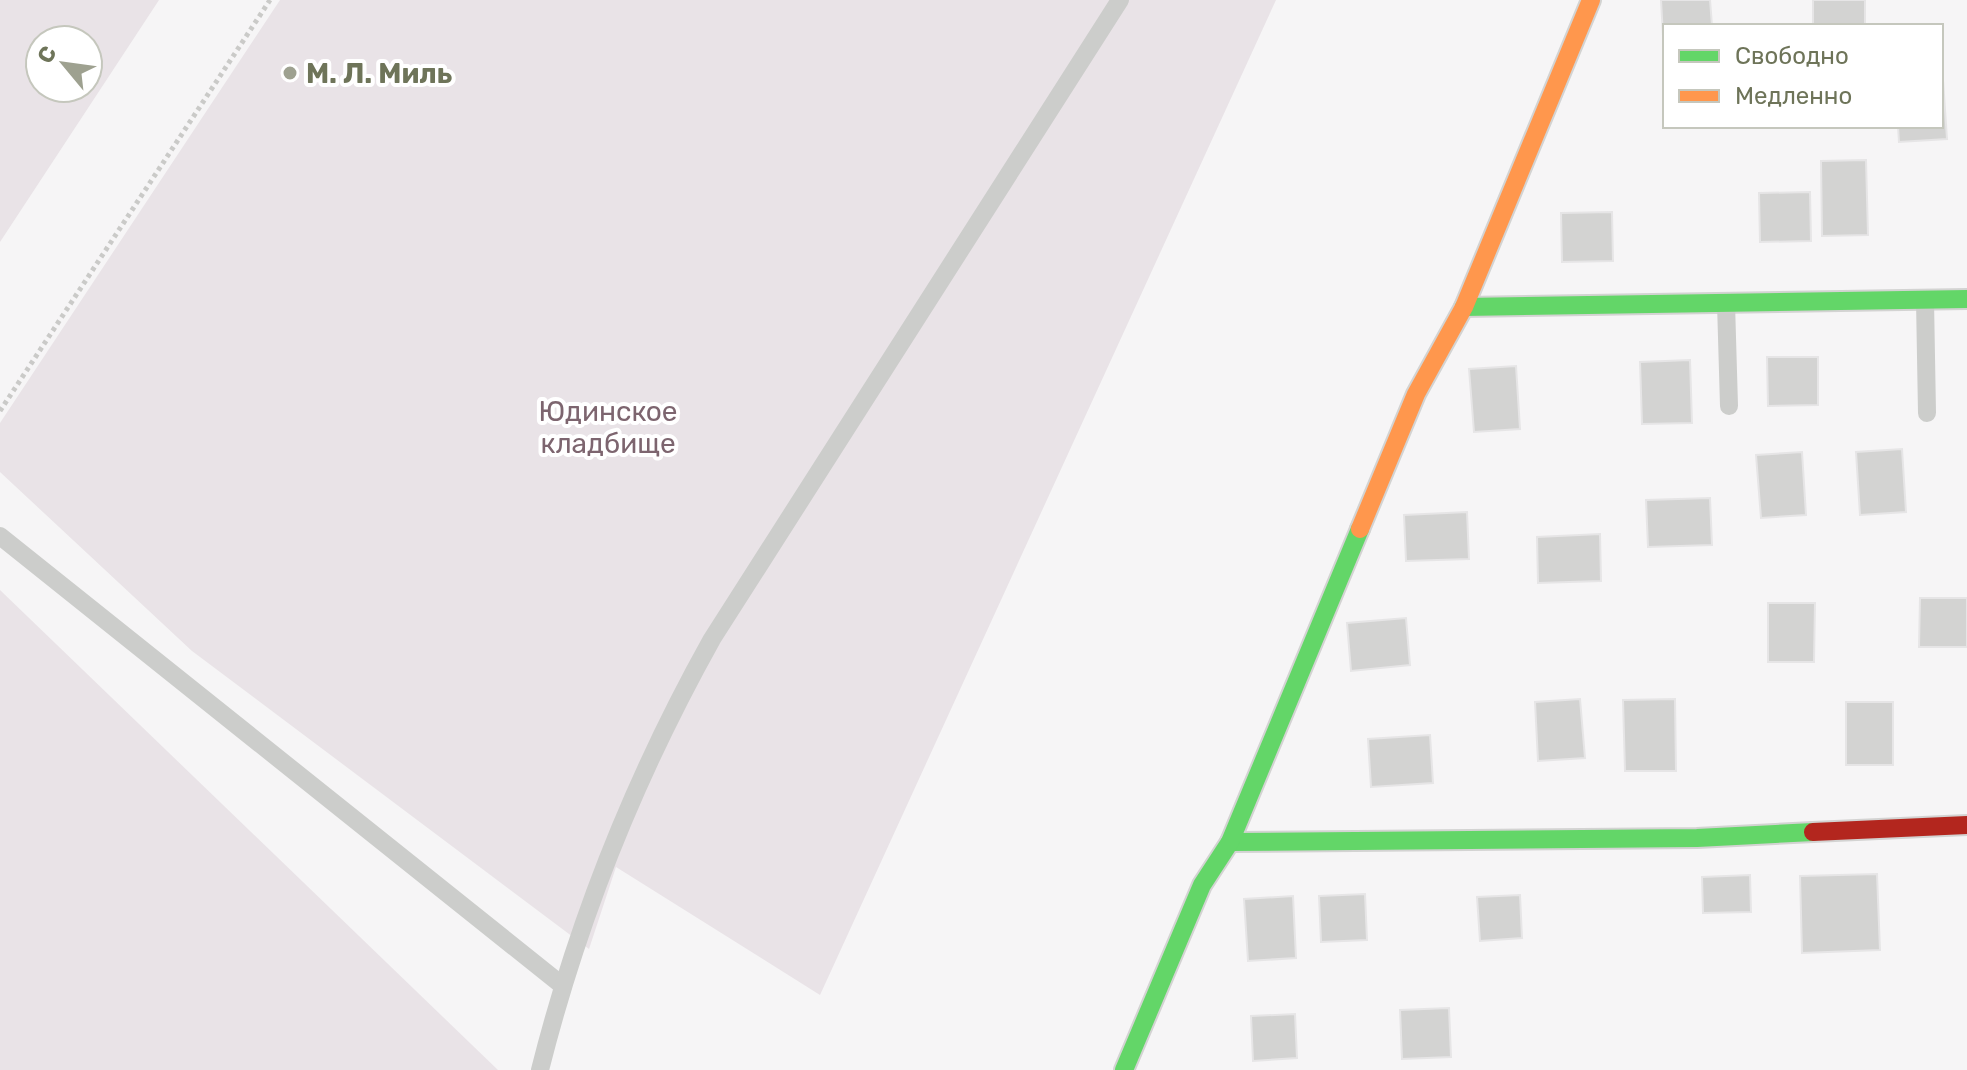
<svg xmlns="http://www.w3.org/2000/svg" width="1967" height="1070" font-family="Rubik,sans-serif">
	<style>
		.green { fill: #e9e3e7; fill-rule: evenodd }
		.building { fill: #d3d3d2; stroke: #e6e5e6; stroke-width: 2 }
		.lines { fill: none; stroke-linecap: round; stroke-linejoin: round }
		.fast-casing { stroke: #d3d3d2; stroke-width: 22 }
		.slow-casing { stroke: #d3d3d2; stroke-width: 22 }
		.jam-casing { stroke: #d3d3d2; stroke-width: 22 }
		.path { stroke: #cacac8; stroke-width: 5; stroke-dasharray: 4 4; stroke-linecap: butt }
		.lane { stroke: #cccdcb; stroke-width: 18 }
		.fast { stroke: #63d668; stroke-width: 18 }
		.slow { stroke: #ff974d; stroke-width: 18 }
		.jam { stroke: #b3261e; stroke-width: 18 }
		.poi-dot { fill: #9ea190; stroke: #fff; stroke-width: 3 }
		.labels { text-anchor: middle; dominant-baseline: central; stroke-width: 8; stroke-linejoin: round; paint-order: stroke }
		.poi-label { font-size: 28px; font-weight: bold; fill: #6e7459; stroke: #fff; text-anchor: start }
		.park-label { font-size: 28px; fill: #7d656f; stroke: #fff }
	</style>
	<rect width="100%" height="100%" fill="#f6f5f6"/>
	<g class="green">
		<path d="M0,0H159L0,242ZM40,40H88V88H40Z"/>
		<polygon points="280,0 1276,0 820,995 616,867 589,949 192,651 0,472 0,423"/>
		<polygon points="0,590 498,1070 0,1070"/>
	</g>
	<g class="building">
		<polygon points="1661,0 1710,0 1712,26 1665,26 1663,36"/>
		<rect x="1813" y="0" width="52" height="26"/>
		<polygon points="1941,80 1943,80 1947,139 1899,142 1898,126 1941,126"/>
		<polygon points="1866,160 1868,235 1822,236 1821,161"/>
		<polygon points="1810,192 1811,241 1760,242 1759,193"/>
		<polygon points="1612,212 1613,261 1562,262 1561,213"/>
		<polygon points="1767,357 1818,357 1818,405 1768,406"/>
		<polygon points="1690,360 1692,423 1642,424 1640,362"/>
		<polygon points="1516,366 1520,429 1474,432 1469,369"/>
		<polygon points="1902,449 1906,512 1860,515 1856,452"/>
		<polygon points="1802,452 1806,515 1761,518 1756,455"/>
		<polygon points="1710,498 1712,545 1648,547 1646,500"/>
		<polygon points="1467,512 1469,559 1406,561 1404,515"/>
		<polygon points="1600,534 1601,581 1538,583 1537,537"/>
		<polygon points="1920,598 1967,598 1967,647 1919,647"/>
		<polygon points="1768,603 1815,603 1814,662 1768,662"/>
		<polygon points="1406,618 1410,665 1351,671 1347,623"/>
		<polygon points="1580,699 1585,758 1538,761 1535,702"/>
		<polygon points="1675,699 1676,771 1625,771 1623,700"/>
		<rect x="1846" y="702" width="47" height="63"/>
		<polygon points="1430,735 1433,783 1371,787 1368,739"/>
		<polygon points="1877,874 1880,950 1802,953 1800,876"/>
		<polygon points="1750,875 1751,912 1703,913 1702,877"/>
		<polygon points="1365,894 1367,940 1321,942 1319,896"/>
		<polygon points="1520,895 1522,938 1480,941 1477,897"/>
		<polygon points="1293,896 1296,958 1248,961 1244,899"/>
		<polygon points="1449,1008 1451,1057 1402,1059 1400,1010"/>
		<polygon points="1295,1014 1297,1058 1253,1061 1251,1016"/>
	</g>
	<g class="lines">
		<defs>
			<g id="fast">
				<polyline points="1464,307 1967,299"/>
				<polyline points="1230,842 1697,838 1813,832"/>
				<polyline points="1124,1070 1202,885 1230,842 1360,529"/>
			</g>
			<polyline id="slow" points="1360,529 1416,394 1464,307 1591,0"/>
			<polyline id="jam" points="1813,832 1967,825"/>
		</defs>
		<use href="#fast" class="fast-casing"/>
		<use href="#slow" class="slow-casing"/>
		<use href="#jam" class="jam-casing"/>
		<polyline class="path" points="0,411 270,0"/>
		<g class="lane">
			<polyline points="1925,300 1927,413"/>
			<polyline points="1726,303 1729,406"/>
			<polyline points="0,536 563,986"/>
			<path d="M540,1070C578,919 636,775 712,639L1120,0"/>
		</g>
		<use href="#fast" class="fast"/>
		<use href="#slow" class="slow"/>
		<use href="#jam" class="jam"/>
	</g>
	<circle class="poi-dot" cx="290" cy="73" r="8"/>
	<g class="labels">
		<g class="poi-label">
			<text x="306" y="73">М. Л. Миль</text>
		</g>
		<g class="park-label">
			<text x="608" y="411">Юдинское<tspan x="608" dy="32">кладбище</tspan></text>
		</g>
	</g>
	<rect x="1663" y="24" width="280" height="104" fill="#ffffff" stroke="#c5c7bd" stroke-width="2"/>
	<rect x="1679" y="50" width="40" height="12" fill="#63d668" stroke="#c5c7bd" stroke-width="2"/>
	<text x="1735" y="64" font-size="24" fill="#6e7459">Свободно</text>
	<rect x="1679" y="90" width="40" height="12" fill="#ff974d" stroke="#c5c7bd" stroke-width="2"/>
	<text x="1735" y="104" font-size="24" fill="#6e7459">Медленно</text>
	<g transform="translate(64 64) rotate(299)"><circle r="38" fill="#ffffff" stroke="#c5c7bd" stroke-width="2"/>
	<path d="M0-6L14 30L0 20L-14 30Z" fill="#9ea190"/>
	<text y="-12" font-size="22" font-weight="bold" text-anchor="middle" fill="#6e7459">С</text>
	</g>
</svg>
